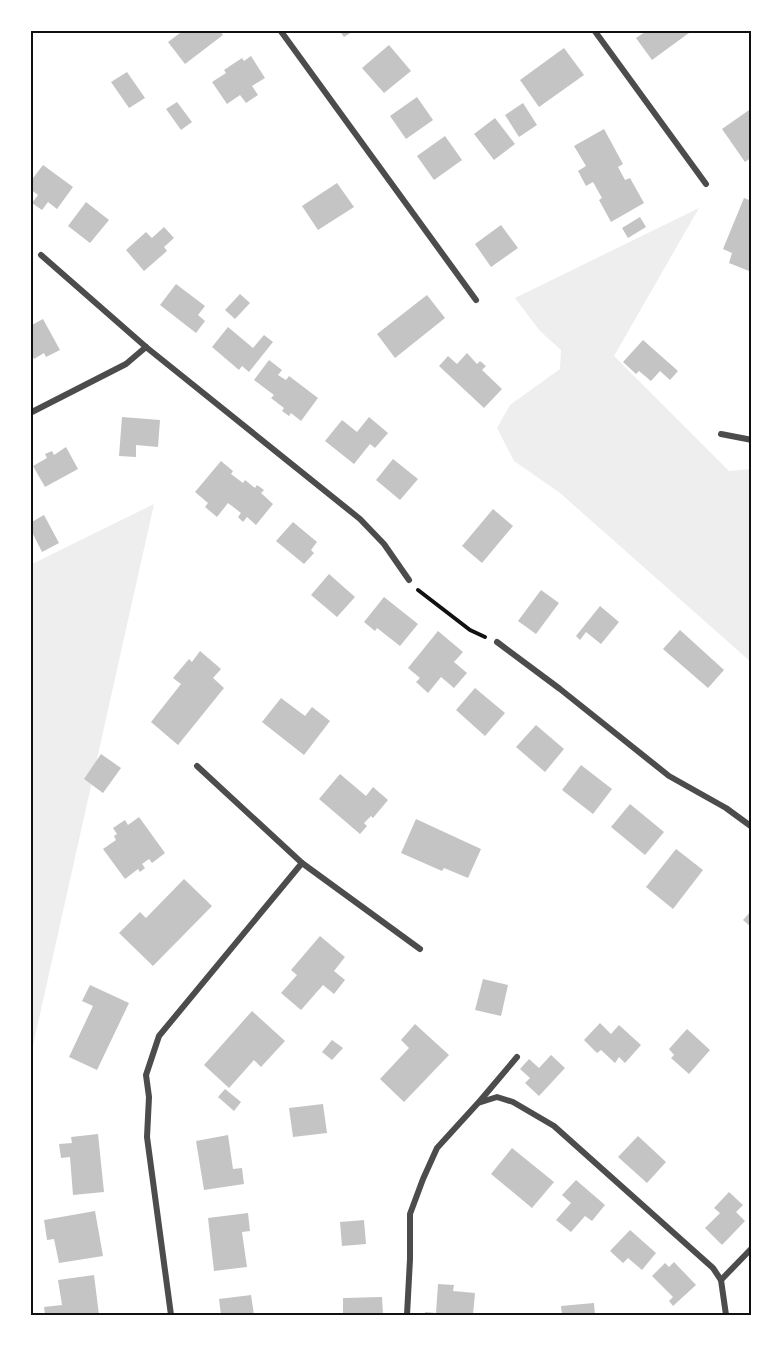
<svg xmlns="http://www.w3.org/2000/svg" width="782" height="1345" font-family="Signika,sans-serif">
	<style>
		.green { fill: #eee }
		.building { fill: #c4c4c4 }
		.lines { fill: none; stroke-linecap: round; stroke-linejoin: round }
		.path { stroke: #111; stroke-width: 4 }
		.minor { stroke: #4c4c4c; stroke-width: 6 }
		.neatline { fill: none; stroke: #111; stroke-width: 2 }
	</style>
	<rect width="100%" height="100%" fill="#fff"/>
	<g class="green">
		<polygon points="699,208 614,356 729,471 752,469 752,663 560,493 514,461 497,428 510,405 560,369 561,350 540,331 515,298"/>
		<polygon points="154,504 30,1059 30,565"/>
	</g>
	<g class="building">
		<polygon points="184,30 219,30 223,35 185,64 168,42"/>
		<polygon points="339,30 355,30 344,37"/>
		<polygon points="648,30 693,30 652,60 636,38"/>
		<polygon points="389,45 411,71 384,93 362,68"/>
		<polygon points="564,48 584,75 539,107 520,80"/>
		<polygon points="251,56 265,78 252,86 258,95 246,103 240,95 227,104 212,82 226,73 224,70 242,58 244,61"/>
		<polygon points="127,72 145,98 129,108 111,82"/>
		<polygon points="417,97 433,120 406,139 390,116"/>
		<polygon points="177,102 192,122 181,130 166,109"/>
		<polygon points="523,103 537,125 519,137 505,115"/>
		<polygon points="752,108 752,157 745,162 722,129"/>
		<polygon points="495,118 515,144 494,160 474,134"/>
		<polygon points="604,129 623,164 618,167 625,180 630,178 644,203 611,222 599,200 602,198 593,182 586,186 578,171 586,166 574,146"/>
		<polygon points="445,136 462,160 434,180 417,156"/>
		<polygon points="43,165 73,187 57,209 48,202 42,210 32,203 38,195 30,189 30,182"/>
		<polygon points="337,183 354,207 318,230 302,206"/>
		<polygon points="744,198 752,201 752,264 749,271 729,263 732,253 723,249"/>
		<polygon points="86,202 109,220 90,243 68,226"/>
		<polygon points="640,217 646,227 628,238 622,228"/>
		<polygon points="501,225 518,248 491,267 475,244"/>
		<polygon points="164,227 174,238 164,247 167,251 144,271 126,250 146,232 152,238"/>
		<polygon points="176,284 205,306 198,315 205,321 196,333 160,305"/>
		<polygon points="240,294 250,303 235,319 225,310"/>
		<polygon points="427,295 445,318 395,358 377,334"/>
		<polygon points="43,319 60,350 46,357 44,353 34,359 30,352 30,326"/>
		<polygon points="228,327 253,348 264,335 273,342 249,372 242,366 239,370 212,347"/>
		<polygon points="643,340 678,371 670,380 660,371 651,381 639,371 636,374 623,362"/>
		<polygon points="467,353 477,364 480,361 486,366 482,370 502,389 484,408 439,366 448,356 457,364"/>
		<polygon points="269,360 282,370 278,375 286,380 289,376 318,398 301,421 291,413 289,416 282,411 284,408 271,398 274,395 254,380"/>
		<polygon points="122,417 160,420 158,447 136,445 136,457 119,456"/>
		<polygon points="369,417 388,433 375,448 370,444 354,464 325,441 342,420 357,432"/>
		<polygon points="66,447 78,469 45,487 33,466 47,458 45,454 52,451 54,455"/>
		<polygon points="393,459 418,479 400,500 376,480"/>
		<polygon points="221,461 233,471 231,474 243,483 245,480 255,488 257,485 264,490 261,493 273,504 256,525 247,517 243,522 238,517 241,513 228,503 217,517 205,507 208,503 195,492"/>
		<polygon points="493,509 513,526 482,563 462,546"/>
		<polygon points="44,515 59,543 42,552 30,528 30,523"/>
		<polygon points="293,522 317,542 311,550 314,553 304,564 276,541"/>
		<polygon points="329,574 355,597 337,617 311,595"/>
		<polygon points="541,590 559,603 536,634 518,621"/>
		<polygon points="384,597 418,624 400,646 377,628 375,631 364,622"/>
		<polygon points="600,606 619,622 601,644 586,632 580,640 576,636"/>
		<polygon points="680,630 724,670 708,688 663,649"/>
		<polygon points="438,631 463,652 454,662 467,673 454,688 441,677 428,693 416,682 420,678 408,668"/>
		<polygon points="200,651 221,669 213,678 224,688 178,745 151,722 181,684 173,678 189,659 192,662"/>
		<polygon points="475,688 505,713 485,736 456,710"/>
		<polygon points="281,698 305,716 312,707 330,721 304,755 262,722"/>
		<polygon points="536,725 564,749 545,772 516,747"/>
		<polygon points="101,754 121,768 103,793 84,779"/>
		<polygon points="581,765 612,789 593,814 562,790"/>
		<polygon points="340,774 366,796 373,787 388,800 373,818 371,816 364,823 367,826 360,834 319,799"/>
		<polygon points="630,804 664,832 645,855 611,827"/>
		<polygon points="139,817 165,853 152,863 149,859 142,864 145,868 140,872 138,869 125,879 103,849 116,840 114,836 117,834 113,828 125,820 128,825"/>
		<polygon points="416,819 481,849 468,878 444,868 442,871 401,853"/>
		<polygon points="676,849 703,870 673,909 646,887"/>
		<polygon points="184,879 212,906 153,966 119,933 140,912 146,918"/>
		<polygon points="752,910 752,928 743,920"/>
		<polygon points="320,936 345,957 334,971 345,980 334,994 323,985 301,1010 281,993 297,975 291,970"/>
		<polygon points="483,979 508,985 501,1016 475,1010"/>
		<polygon points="90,985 129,1003 97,1070 69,1057 93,1006 82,1001"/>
		<polygon points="252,1011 285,1041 261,1067 254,1060 229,1088 204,1065"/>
		<polygon points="600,1023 611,1034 619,1025 641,1045 625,1063 619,1057 615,1063 601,1050 597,1053 584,1040"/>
		<polygon points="415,1024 449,1055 404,1102 380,1079 409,1048 401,1040"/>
		<polygon points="687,1029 710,1050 689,1074 671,1058 674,1055 669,1049"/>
		<polygon points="332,1040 343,1048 332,1060 322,1052"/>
		<polygon points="551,1055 565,1068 539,1096 525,1083 530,1078 520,1069 529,1059 539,1068"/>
		<polygon points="225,1089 241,1102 234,1111 218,1097"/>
		<polygon points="323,1104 327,1133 293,1137 289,1108"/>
		<polygon points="98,1134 104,1192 73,1195 70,1157 61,1158 59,1144 72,1143 71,1137"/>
		<polygon points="228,1135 233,1169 242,1168 244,1184 204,1190 196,1141"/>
		<polygon points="638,1136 666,1162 647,1183 618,1157"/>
		<polygon points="512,1148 554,1182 532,1208 491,1174"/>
		<polygon points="576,1180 605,1205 592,1221 585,1216 571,1232 556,1220 571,1203 562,1195"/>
		<polygon points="729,1192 743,1205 736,1212 745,1221 722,1245 705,1228 720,1213 714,1208"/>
		<polygon points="95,1211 103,1256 59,1263 54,1239 47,1240 44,1220"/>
		<polygon points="248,1213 250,1231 242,1232 247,1267 214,1271 208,1218"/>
		<polygon points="364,1220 366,1244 342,1246 340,1222"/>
		<polygon points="630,1230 656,1253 642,1270 628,1258 623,1263 610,1251"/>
		<polygon points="674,1262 696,1285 673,1306 669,1301 673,1297 652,1276 665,1263 669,1267"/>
		<polygon points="94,1275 99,1315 45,1315 44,1307 62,1305 58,1280"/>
		<polygon points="438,1284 454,1285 453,1291 475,1293 473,1315 449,1313 449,1315 425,1315 425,1312 436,1313"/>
		<polygon points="251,1295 254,1315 221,1315 219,1299"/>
		<polygon points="382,1297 383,1315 343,1313 343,1298"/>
		<polygon points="594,1303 595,1315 562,1315 561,1306"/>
	</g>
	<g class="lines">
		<polyline class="path" points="418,590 470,630 485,637"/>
		<g class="minor">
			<polyline points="280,30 476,300"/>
			<polyline points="594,30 706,184"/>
			<polyline points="41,255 146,347 360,519 384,544 409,580"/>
			<polyline points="30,413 126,364 146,347"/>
			<polyline points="721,434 752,440"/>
			<polyline points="497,642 560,689 669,776 726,808 752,827"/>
			<polyline points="197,766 302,863 420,949"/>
			<polyline points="479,1102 517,1057"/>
			<polyline points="721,1280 752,1248"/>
			<polyline points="171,1315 147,1137 149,1097 146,1075 159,1036 302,863"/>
			<polyline points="407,1315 410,1259 410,1214 423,1179 437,1148 478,1103 497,1097 513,1102 554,1126 713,1268 721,1280 726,1315"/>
		</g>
	</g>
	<rect width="782" height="1345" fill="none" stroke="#ffffff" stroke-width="63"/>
	<rect x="32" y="32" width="718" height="1282" class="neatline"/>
</svg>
